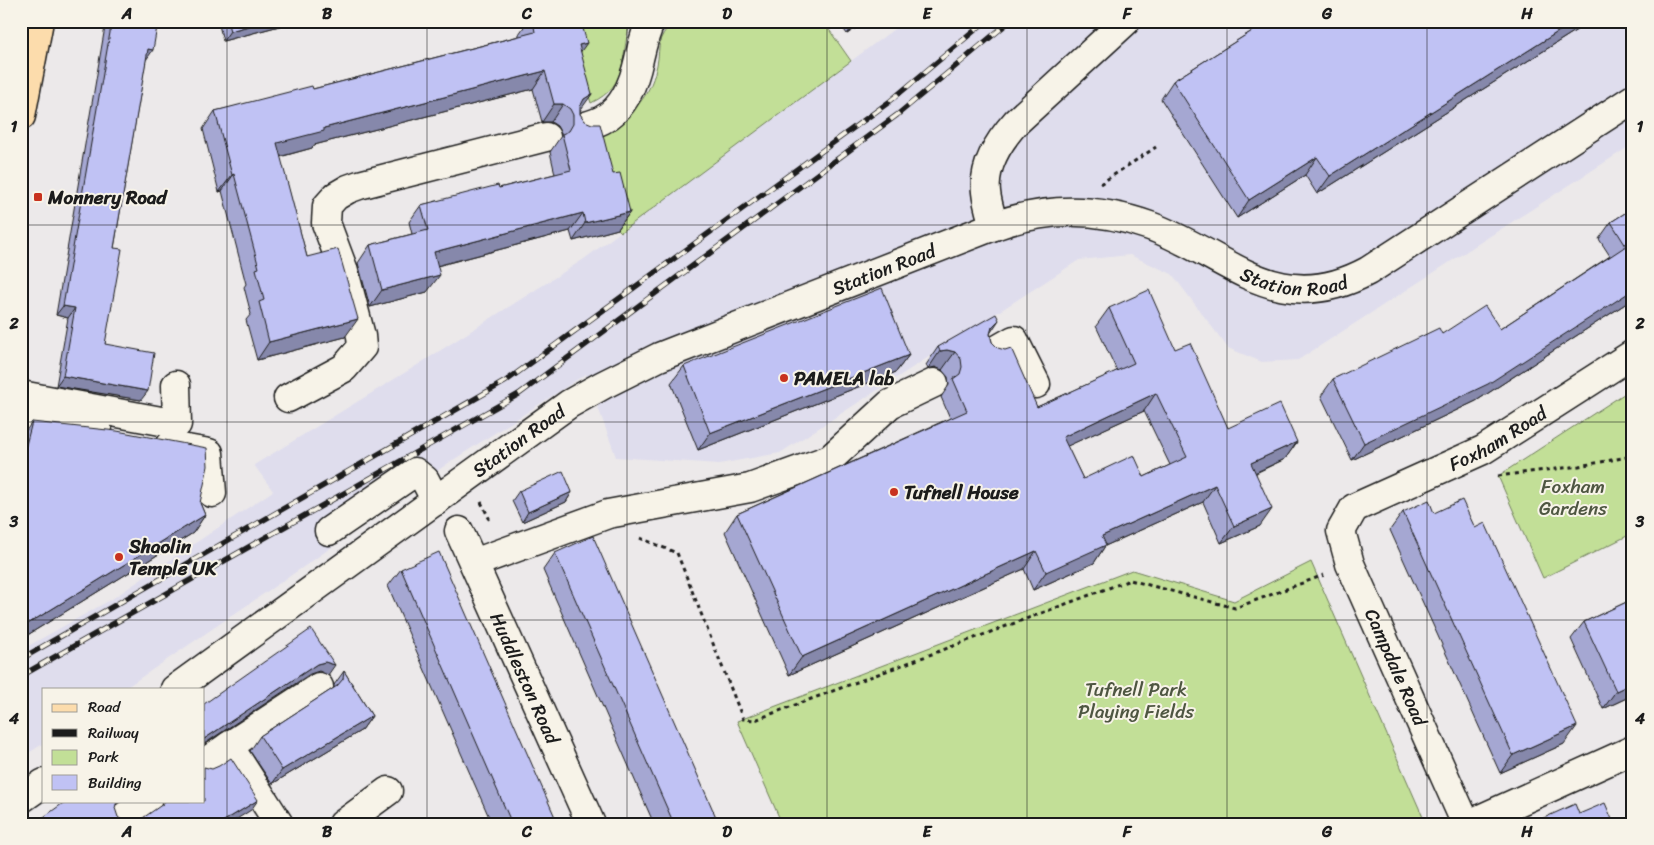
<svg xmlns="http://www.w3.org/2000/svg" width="1654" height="845" font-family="Sriracha,sans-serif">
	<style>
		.built { fill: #dfdded }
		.green { fill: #c2df97; stroke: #6f7e5a }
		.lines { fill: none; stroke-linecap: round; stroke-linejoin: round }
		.minor-casing { stroke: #1c1c1c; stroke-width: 31 }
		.major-casing { stroke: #1c1c1c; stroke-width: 31 }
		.path { stroke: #1c1c1c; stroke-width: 3; stroke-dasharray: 4 4; stroke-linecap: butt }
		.minor { stroke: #f7f3e8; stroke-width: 28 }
		.major { stroke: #fcdcac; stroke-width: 28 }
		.rail-casing { stroke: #1c1c1c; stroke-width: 5.5 }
		.rail { stroke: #f7f3e8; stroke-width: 4; stroke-dasharray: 11; stroke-linecap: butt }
		.wall { fill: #a5a7d2; stroke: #1c1c1c; fill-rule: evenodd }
		.shaded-wall { fill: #8688ab; stroke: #1c1c1c }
		.building { fill: #c0c2f4; stroke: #1c1c1c; fill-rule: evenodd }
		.grid { fill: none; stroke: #1c1c1c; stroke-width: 1; stroke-opacity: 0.55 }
		.poi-dot { fill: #c8321e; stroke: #f7f3e8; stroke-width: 2 }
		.labels { text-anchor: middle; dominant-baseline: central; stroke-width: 4; stroke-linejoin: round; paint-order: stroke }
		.poi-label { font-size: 19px; font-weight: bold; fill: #1c1c1c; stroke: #f7f3e8; text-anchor: start }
		.street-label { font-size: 19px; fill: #1c1c1c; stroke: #f7f3e8 }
		.park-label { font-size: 19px; fill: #4e5641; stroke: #f7f3e8 }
		.neatline { fill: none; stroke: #1c1c1c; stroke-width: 2 }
		.grid-label { font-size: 16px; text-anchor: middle; font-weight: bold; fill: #1c1c1c }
	</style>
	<rect width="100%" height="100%" fill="#ece9ea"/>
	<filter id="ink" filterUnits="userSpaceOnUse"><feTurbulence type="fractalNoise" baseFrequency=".02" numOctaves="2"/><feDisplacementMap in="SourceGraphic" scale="10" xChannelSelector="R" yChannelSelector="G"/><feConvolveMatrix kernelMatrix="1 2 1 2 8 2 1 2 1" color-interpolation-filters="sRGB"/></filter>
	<g filter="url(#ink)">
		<polygon class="built" points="905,21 1633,21 1633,144 1298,360 1262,362 1228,348 1172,274 1130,255 1079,260 780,453 719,464 616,457 586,374 447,464 315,559 124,689 44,689 44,743 21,758 21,650 112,599 273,491 254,465 419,364 584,259"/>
		<g class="green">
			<path d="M566,21H631C619,56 631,84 591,103Z"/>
			<path d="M672,21H823L851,61L621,232L618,229L596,138C626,117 649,104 657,65C659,57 658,46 661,38C664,32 668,27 672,21Z"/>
			<polygon points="1633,388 1633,533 1543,578 1498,476"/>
			<polygon points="1311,562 1426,824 782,824 737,721 1132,570 1234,601"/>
		</g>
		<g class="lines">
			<defs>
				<g id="minor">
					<path d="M583,127C589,125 596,123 602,120C625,108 634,82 639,59C642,46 645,32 651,21"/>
					<path d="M994,226C991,215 987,203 986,192C983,165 999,141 1016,122L1126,21"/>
					<polyline points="993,352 1014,340 1036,384"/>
					<polyline points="21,395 177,424 176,385"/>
					<polyline points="288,398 344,368 362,347 361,336 344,271 326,223 327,206 336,196 348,189 359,185 546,137"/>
					<polyline points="21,417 98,432"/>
					<polyline points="170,446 209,453 212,493"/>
					<polyline points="329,531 415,472 425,480 436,501"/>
					<path id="s1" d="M459,531L591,824"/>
					<polyline points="474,563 608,514 750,488 830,459 890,404 934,383"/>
					<path id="s2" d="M175,689L569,404L603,385L659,357L994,226C1047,207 1096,207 1150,226C1229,255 1277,320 1368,271L1633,99"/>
					<polyline points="204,763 229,746"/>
					<polyline points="21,799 44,783"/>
					<polyline points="124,817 147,801"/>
					<polyline points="279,824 229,746 319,687"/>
					<polyline points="343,824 388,791"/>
					<path id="s3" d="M1466,824L1350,564L1341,531L1354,508L1483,450L1633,354"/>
					<polyline points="1469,824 1633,750"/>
				</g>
				<polyline id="major" points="21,116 39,21"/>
			</defs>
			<use href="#minor" class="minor-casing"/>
			<use href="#major" class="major-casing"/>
			<g class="path">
				<polyline points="1100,184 1156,147"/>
				<polyline points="1498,476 1579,466 1633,456"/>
				<polyline points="481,502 489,518 487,520"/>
				<polyline points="640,538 677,553 743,719 755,720 1130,580 1235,608 1324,575"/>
			</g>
			<use href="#minor" class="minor"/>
			<use href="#major" class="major"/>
			<defs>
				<g id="rail">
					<polyline points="21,659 506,381 889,102 986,21"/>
					<polyline points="21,676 519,394 897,115 1010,21"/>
				</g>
			</defs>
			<use href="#rail" class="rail-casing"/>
			<use href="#rail" class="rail"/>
		</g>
		<g class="wall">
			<polygon points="106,21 158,21 146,59 114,248 105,344 141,400 56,386 68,318 56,315"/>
			<polygon points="218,21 298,21 223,41"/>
			<polygon points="528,21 581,21 580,114 613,174 630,212 618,229 573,241 570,231 437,266 427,292 370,307 358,263 370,245 412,234 409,222 421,205 499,188 555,174 550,152 561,136 561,133 557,126 551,122 542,122 533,89 314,145 312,148 280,157 307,257 345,337 257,360 246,320 251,314 244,287 246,284 222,191 219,192 203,129 215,111 313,89 519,36 519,34"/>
			<polygon points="838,21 866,21 847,34"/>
			<polygon points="1268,21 1591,21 1317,194 1305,175 1237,218 1161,99 1173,81"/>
			<polygon points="1633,208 1633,299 1476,401 1352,460 1321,396 1333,379 1442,334 1500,329 1610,256 1599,239 1611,222"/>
			<path d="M1109,308L1175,349L1228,428L1297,442L1285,459L1256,473L1260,526L1221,543L1203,502L1105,546L1094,563L1033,590L1024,569L789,675L725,532L737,514L950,418L941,397L949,385L948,377L942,370L935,367L928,369L926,365L938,347L990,333L992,342L1037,407L1117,371L1096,326ZM1144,411L1170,465L1144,477L1083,479L1067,446Z"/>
			<polygon points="909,355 896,372 698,450 671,383 684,366"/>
			<polygon points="32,422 200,503 205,515 193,533 21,639 21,438"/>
			<polygon points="519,491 572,492 566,502 522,522 512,501"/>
			<polygon points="1403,512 1434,513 1564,744 1500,773 1390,530"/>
			<polygon points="555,553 719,824 654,824 543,570"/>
			<polygon points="401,569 558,824 492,824 388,586"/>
			<polygon points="1633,599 1633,695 1603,709 1571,639 1584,622"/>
			<polygon points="344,671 372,716 362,730 272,784 250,751 260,736 334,688 334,685"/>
		</g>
		<g class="shaded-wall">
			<polygon points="267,21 298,21 223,41 230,31"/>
			<polygon points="857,21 866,21 847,34"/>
			<polygon points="1575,21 1591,21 1317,194 1330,176"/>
			<polygon points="587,43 574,61 579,45"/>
			<polygon points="148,49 153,50 146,60 141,59"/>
			<polygon points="545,71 533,89 314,145 312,148 264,161 277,143 324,128"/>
			<polygon points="592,94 579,112 573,116 584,99"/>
			<polygon points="554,104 563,104 551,122 542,122"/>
			<polygon points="1317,157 1305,175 1237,218 1249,200"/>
			<polygon points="234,174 222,191 219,192 232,175"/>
			<polygon points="630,212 618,229 573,241 585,223"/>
			<polygon points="583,213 570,231 421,270 434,252"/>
			<polygon points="440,275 427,292 370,307 382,290"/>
			<polygon points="1633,290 1633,299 1476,401 1352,460 1364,443"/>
			<polygon points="63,306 75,308 68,318 56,315"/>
			<polygon points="358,319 345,337 257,360 269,342"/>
			<polygon points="999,320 987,338 992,327"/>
			<polygon points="947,350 955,352 942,370 935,367 928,369 940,351"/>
			<polygon points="909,355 896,372 698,450 710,433"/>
			<polygon points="63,376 148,391 141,400 56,386"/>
			<polygon points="1156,393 1144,411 1050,454 1063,437"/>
			<polygon points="1297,442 1285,459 1239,480 1251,463"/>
			<polygon points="1215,485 1203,502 1105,546 1094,563 1033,590 1046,572 1102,536"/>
			<polygon points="572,492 566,502 522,522 528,512"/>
			<polygon points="1272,509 1260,526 1221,543 1234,526"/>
			<polygon points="205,515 193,533 21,639 21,628"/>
			<polygon points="1036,551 1024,569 789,675 802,657"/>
			<polygon points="325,662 335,665 328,675 319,671 310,674 204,744 204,739 317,664"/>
			<polygon points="1633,683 1633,695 1603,709 1616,691"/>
			<polygon points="372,716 362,730 272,784 282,770"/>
			<polygon points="1577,726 1564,744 1500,773 1513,755"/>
			<polygon points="258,800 251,810 229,824 219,824"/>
		</g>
		<g class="building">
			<polygon points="112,21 158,21 153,50 148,49 114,248 122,249 105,344 154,353 148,391 63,376 75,308 63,306"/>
			<polygon points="227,21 267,21 230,31"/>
			<polygon points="533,21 581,21 587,43 579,45 592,94 584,99 580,107 580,114 585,121 592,124 600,124 613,174 620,173 630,212 585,223 583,213 434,252 440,275 382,290 370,245 428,230 421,205 498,185 499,188 571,170 562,134 569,131 573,124 573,115 570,109 563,104 554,104 545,71 324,128 324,131 277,143 307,257 338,249 358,319 269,342 259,302 264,300 256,269 259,268 234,174 232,175 215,111 312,86 313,89 535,32"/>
			<polygon points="1268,21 1575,21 1330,176 1317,157 1249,200 1173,81"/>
			<polygon points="1633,208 1633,290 1488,384 1364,443 1333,379 1439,328 1442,334 1485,306 1500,329 1626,246 1611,222"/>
			<polygon points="882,288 909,355 710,433 684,366"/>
			<path d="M1149,290L1175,349L1190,343L1228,428L1280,404L1297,442L1251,463L1272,509L1234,526L1215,485L1102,536L1106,545L1046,572L1036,551L802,657L737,514L967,411L953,379L960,374L962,367L961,359L955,352L947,350L940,351L938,347L996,314L999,320L992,327L990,334L992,342L998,348L1005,350L1011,348L1037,407L1134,363L1109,308ZM1156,393L1187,457L1144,477L1134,455L1083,479L1063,437Z"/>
			<polygon points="32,422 117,431 207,448 208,466 200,503 205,515 21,628 21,464"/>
			<polygon points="563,471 572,492 528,512 519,491"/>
			<polygon points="1429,500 1434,513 1462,500 1475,528 1485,523 1577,726 1513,755 1403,512"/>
			<polygon points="593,536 719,824 674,824 555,553"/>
			<polygon points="439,552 558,824 512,824 401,569"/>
			<polygon points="1633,599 1633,683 1616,691 1584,622"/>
			<polygon points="311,629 335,665 325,662 317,664 204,739 204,704"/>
			<polygon points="344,671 372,716 282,770 260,736 337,686 343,679"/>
			<polygon points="231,758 258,800 219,824 34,824 66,801 117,801 115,808 118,817 124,822 132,823 140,820 163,804 165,801 204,801 204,767 212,769 219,766"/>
			<polygon points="1605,803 1614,824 1538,824 1537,821 1575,804 1579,814"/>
		</g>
	</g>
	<path class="grid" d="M227,21V824M427,21V824M627,21V824M827,21V824M1027,21V824M1227,21V824M1427,21V824M21,225H1633M21,422H1633M21,620H1633"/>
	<g class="poi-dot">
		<rect x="33" y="192" width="10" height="10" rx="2.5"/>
		<circle cx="784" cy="378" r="5"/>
		<circle cx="894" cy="492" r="5"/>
		<circle cx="119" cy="557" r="5"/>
	</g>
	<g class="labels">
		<g class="poi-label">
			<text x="48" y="197">Monnery Road</text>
			<text x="794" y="378">PAMELA lab</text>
			<text x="904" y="492">Tufnell House</text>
			<text x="129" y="546">Shaolin<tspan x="129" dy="22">Temple UK</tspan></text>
		</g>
		<g class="street-label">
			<text stroke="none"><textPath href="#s2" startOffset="829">Station Road</textPath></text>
			<text stroke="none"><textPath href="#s2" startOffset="1264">Station Road</textPath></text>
			<text stroke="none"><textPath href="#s3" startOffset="505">Foxham Road</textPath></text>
			<text stroke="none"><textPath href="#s2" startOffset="424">Station Road</textPath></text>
			<text transform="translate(1396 667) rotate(66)">Campdale Road</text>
			<text stroke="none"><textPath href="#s1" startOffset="161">Huddleston Road</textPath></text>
		</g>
		<g class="park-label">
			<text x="1573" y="486">Foxham<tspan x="1573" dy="22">Gardens</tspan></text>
			<text x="1136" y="689">Tufnell Park<tspan x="1136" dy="22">Playing Fields</tspan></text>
		</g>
	</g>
	<rect width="1654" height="845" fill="none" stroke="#f7f3e8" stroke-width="55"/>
	<rect x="42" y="688" width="162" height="115" fill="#f7f3e8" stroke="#9f9d96"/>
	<rect x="52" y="704" width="25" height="8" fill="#fcdcac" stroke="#9f9d96"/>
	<text x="88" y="712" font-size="15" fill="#1c1c1c">Road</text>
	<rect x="52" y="729" width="25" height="8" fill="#1c1c1c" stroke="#9f9d96"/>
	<text x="88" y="738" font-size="15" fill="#1c1c1c">Railway</text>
	<rect x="52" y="750" width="25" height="15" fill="#c2df97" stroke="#9f9d96"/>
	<text x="88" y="762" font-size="15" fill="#1c1c1c">Park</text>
	<rect x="52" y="775" width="25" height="15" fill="#c0c2f4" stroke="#9f9d96"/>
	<text x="88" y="788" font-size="15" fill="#1c1c1c">Building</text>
	<rect x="28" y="28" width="1598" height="790" class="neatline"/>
	<g class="grid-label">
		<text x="127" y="19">A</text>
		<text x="327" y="19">B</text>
		<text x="527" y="19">C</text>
		<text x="727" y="19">D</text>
		<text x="927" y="19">E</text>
		<text x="1127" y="19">F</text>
		<text x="1327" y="19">G</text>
		<text x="1527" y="19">H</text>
		<text x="14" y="132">1</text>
		<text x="1640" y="132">1</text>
		<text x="14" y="329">2</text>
		<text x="1640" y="329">2</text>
		<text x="14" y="527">3</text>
		<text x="1640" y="527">3</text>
		<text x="14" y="724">4</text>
		<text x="1640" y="724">4</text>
		<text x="127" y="837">A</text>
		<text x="327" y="837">B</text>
		<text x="527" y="837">C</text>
		<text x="727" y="837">D</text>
		<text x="927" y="837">E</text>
		<text x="1127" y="837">F</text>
		<text x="1327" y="837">G</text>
		<text x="1527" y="837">H</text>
	</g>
</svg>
